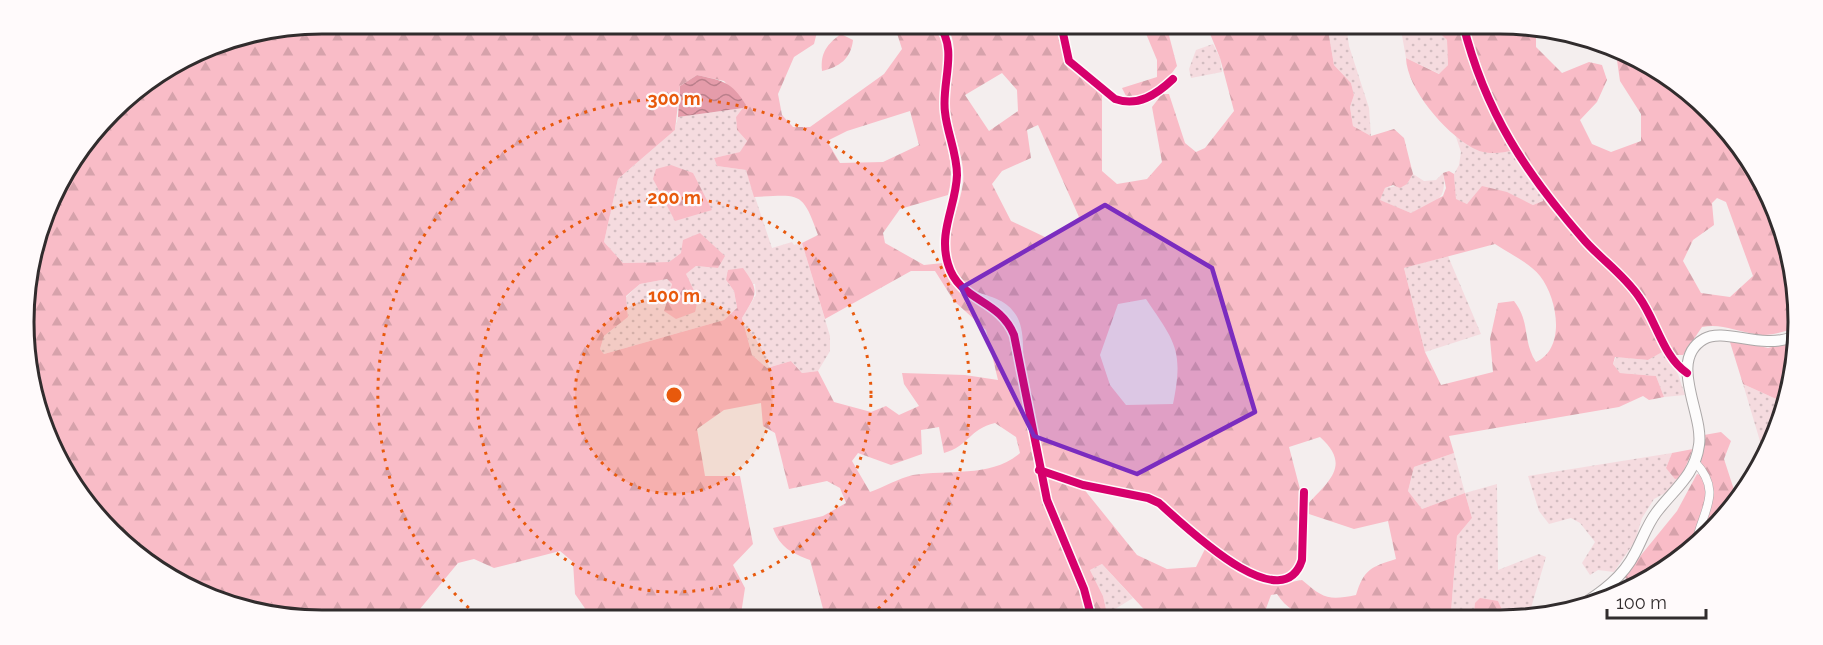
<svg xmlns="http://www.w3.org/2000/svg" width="1823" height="645" font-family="Raleway,sans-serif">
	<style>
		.grass { fill: url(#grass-dots) }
		.forest { fill: url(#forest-firs); fill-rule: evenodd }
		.water { fill: url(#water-waves) }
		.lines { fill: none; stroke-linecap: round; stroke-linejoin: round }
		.minor-casing { stroke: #aca8a8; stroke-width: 9 }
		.tertiary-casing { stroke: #aca8a8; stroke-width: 12 }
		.minor { stroke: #fdfcfc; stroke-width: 8 }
		.tertiary { stroke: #fdfcfc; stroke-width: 10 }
		.cycleway-casing { stroke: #fffafb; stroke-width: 11 }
		.cycleway { stroke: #d6006c; stroke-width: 8 }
		.marked { fill: #7b2cbf; fill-opacity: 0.2; stroke: #7b2cbf; stroke-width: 4.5; stroke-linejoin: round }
		.ring { fill: none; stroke: #e8590c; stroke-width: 3; stroke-dasharray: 3 6 }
		.rim { fill: none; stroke: #312c2d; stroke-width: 3 }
		.centre { fill: #e8590c; stroke: #fffafb; stroke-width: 3 }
		.ring-label { font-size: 18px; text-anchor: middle; font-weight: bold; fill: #e8590c; stroke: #fffafb; stroke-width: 4.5; stroke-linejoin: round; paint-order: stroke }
	</style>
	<defs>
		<pattern id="grass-dots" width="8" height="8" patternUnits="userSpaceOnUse" patternTransform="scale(1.5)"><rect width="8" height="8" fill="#f5dbdf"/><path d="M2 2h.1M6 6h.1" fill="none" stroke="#d2bcc0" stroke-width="1.8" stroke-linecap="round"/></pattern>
		<pattern id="forest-firs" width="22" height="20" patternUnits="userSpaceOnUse" patternTransform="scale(1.5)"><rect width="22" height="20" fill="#f9bcc7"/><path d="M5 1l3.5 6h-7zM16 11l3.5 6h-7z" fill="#d6a2ab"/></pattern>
		<pattern id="water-waves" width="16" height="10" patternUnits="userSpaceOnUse" patternTransform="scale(1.5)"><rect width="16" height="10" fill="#e59caa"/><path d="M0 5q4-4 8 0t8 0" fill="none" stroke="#ba7f8b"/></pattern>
	</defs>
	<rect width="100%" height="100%" fill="#f4eeee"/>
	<g class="grass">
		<polygon points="1327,24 1346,24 1349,46 1369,108 1371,136 1353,126 1350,107 1354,95 1351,83 1334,65"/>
		<polygon points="1400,24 1435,24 1435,29 1447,40 1448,65 1440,74 1406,58"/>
		<polygon points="1213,44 1220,58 1222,72 1191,78 1189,69 1196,50"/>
		<polygon points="743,108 736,117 737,130 747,141 741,152 714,158 717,166 746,170 772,248 792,242 794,245 802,243 830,336 830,351 818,371 802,373 791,361 767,368 752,355 742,318 756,295 755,284 726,280 734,291 737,309 724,320 604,354 600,349 604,336 628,317 626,297 640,284 667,279 672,284 664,311 686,274 696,266 718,268 681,253 669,262 623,263 604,242 618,179 675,130 678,117"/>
		<path d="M1455,134C1478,153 1488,155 1517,150L1542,179L1544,201L1533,205C1510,194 1489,185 1467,204L1456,200L1454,174L1459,165L1461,152Z"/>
		<path d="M1443,173C1448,201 1434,203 1411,213L1379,200L1385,188L1407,184L1413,174L1424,181L1436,180Z"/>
		<polygon points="1448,256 1481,334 1425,352 1404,268"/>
		<polygon points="1663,351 1678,374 1685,395 1664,397 1656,376 1620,373 1613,364 1616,357 1648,360"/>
		<polygon points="1743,384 1787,404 1765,458"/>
		<polygon points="1454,453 1465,493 1497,484 1498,570 1539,554 1546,557 1528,618 1506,618 1498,601 1475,603 1473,619 1456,619 1451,612 1457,536 1472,518 1465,493 1422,509 1408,491 1414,467"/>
		<polygon points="1672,453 1666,468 1681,478 1669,491 1654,499 1642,518 1635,541 1614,572 1598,570 1590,575 1582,563 1595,542 1580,523 1571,518 1549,524 1539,511 1528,476"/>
		<polygon points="1102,564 1133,598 1107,614 1103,596 1090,570"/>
	</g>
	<g class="forest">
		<path d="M323,24H819L814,44L794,57L778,94L782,115L793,127H810L884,74L902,49L894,24L933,26C940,33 944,41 945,51C945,68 939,85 940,102C942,134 957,163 948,195L900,209L883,233L885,243L924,265L943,263L952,284L961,294L998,315L1011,336L1035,469L1047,513L1079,588L1088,619L826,620L810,560C792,553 780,548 773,528L823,516L846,503L840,488L827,481L789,489L775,433L763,426L761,403L724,410L697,429L705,476H740L753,544L733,565L745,588L741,614L744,620H593L575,594L573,562L560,551L494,568L474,559L458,563L410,621H323L246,611L156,570L75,489L34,399L27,284L55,190L125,98L209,47ZM697,75L724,81L745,105L736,117L737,130L747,141L740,152L714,158L717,166L746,170L754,197C800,195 802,190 818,235L802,243L825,319L911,271H935L954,301L986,330L998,380L965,375L902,373L904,384L919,406L899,415L886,406L871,412L834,402L818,371L802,373L791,361L767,368L752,355L742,318C757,293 760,292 743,268L728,270L726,280L734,291L737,308L724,320L604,354L600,349L604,336L628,317L626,296L640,284L667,279L672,284L664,311L676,319L695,312L698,299L686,274L696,266L718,268L725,256L700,233L683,240L681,253L669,262L623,263L604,242L618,179L675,130L680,86ZM910,111L919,145L883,162L840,163L827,141L847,131ZM995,423L1016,437L1020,453C991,478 948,469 913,475C899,478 884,487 870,492L852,461L858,453L891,465L922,454L921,430L939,427L944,453C969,446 969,429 995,423Z"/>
		<path d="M945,24H1058C1063,66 1069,68 1102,91V171L1117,184L1147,179L1162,162L1152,107L1162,94H1169L1185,143L1196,152L1205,148L1234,111L1220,58L1206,24H1327L1334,65L1351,83L1354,95L1350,107L1353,126L1371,136L1394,129L1404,138L1413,174L1407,184L1400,188L1393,185L1385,188L1380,200L1411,213L1443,196L1446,188L1443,173L1449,171L1454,174L1456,199L1467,204L1482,186L1507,192L1533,205L1543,201L1541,179L1517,150C1501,153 1486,156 1471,147C1445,132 1407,89 1406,58L1439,74L1448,65L1447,40L1435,29V24H1501L1574,34L1536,35V47L1562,73L1589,62L1602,65L1607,80L1597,102L1580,120L1592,144L1611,152L1641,141V114L1620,81L1616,53L1682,85L1759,173L1796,283L1793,329C1781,332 1768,337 1755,334C1736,331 1721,323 1702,327L1683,355H1676L1671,347L1648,360L1615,357L1613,364L1620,373L1656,376L1664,397L1649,400L1643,396L1619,407L1449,436L1454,453L1414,467L1408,491L1422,509L1465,493L1472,518L1457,536L1451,612L1456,619H1340C1332,614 1326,618 1317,618C1299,616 1286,608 1277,594L1271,595L1264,614L1265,619H1153L1102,564L1090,570L1103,596L1108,618L1098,619L1089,590L1055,511L1046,481L1051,478L1083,488L1137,555L1167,569L1196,567L1206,547L1260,580L1274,585L1302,580C1323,598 1328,601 1356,595C1364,569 1371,567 1396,559L1388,521L1354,529L1309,514L1308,504C1330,480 1351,465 1320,437L1289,447L1301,493L1300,561L1285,578L1264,577L1228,556L1208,543L1161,501L1083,481L1043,467C1037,436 1029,404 1024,373C1022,355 1026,331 1016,315C998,285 959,306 950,254C946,228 960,208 963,183C966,157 950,130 949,103C948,76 963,48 945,24ZM1002,73L1017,90L1018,111L989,131L965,95ZM1038,125L1079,217L1047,238L1011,221L992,184L1002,171L1031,158L1027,130ZM1717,198L1726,202L1753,276L1730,297L1701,293L1683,261L1693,240L1714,225L1712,203ZM1495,244C1508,253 1530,263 1540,276C1558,299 1566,349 1536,362C1522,340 1531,323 1514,301L1498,303L1490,339L1493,372L1441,385L1425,352L1404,268ZM1146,299C1175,342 1184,350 1173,404L1126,405L1110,385L1100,355L1118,304Z"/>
		<path d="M1142,24H1166L1177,66C1165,83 1148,100 1126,96L1122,88L1157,77V60Z"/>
		<path d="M841,34L853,40C851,59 839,67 822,71C820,53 827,44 841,34Z"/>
		<polygon points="671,165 693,173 712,210 675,221 653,179 656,169"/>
		<polygon points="1729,339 1768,348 1793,341 1787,404 1743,384"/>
		<path d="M1721,432L1731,441L1724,459L1737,499L1698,546C1707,514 1721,491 1700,462L1704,435Z"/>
		<polygon points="1693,449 1681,478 1675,479 1666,468 1672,453"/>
		<polygon points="1697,474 1704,476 1707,494 1693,550 1634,589 1624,576 1677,511"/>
		<polygon points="1480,598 1498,601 1506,618 1473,619 1475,603"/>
	</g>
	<path class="water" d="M697,75C723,81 731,81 746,105L743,108L678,117L680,86Z"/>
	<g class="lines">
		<defs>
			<g id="minor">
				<path d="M938,24C959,49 941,83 945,112C947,133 957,153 957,175C956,206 938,232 948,264C959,302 999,298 1014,335L1047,500L1084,589L1092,619"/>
				<path d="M1061,24L1069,61L1115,99C1138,107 1156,95 1173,79"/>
				<path d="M1463,24C1485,112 1526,174 1585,241C1602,260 1624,275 1639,297C1656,320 1663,357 1687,373"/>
				<path d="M1695,462C1725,494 1700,512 1695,548"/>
				<path d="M1039,470L1083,485L1148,498L1159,503C1183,524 1282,622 1302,560L1304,492"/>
			</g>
			<path id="tertiary" d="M1580,606C1602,592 1623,577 1635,553C1642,540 1647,525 1656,513C1673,490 1695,476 1699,445C1704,414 1667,360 1704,339C1724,327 1761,350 1793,337"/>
		</defs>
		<use href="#minor" class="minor-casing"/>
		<use href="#tertiary" class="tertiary-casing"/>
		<use href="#minor" class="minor"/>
		<use href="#tertiary" class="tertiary"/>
		<defs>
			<g id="cycleway">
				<path d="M938,24C959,49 941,83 945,112C947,133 957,153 957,175C956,206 938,232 948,264C959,302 999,298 1014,335L1047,500L1084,589L1092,619"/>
				<path d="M1061,24L1069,61L1115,99C1138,107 1156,95 1173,79"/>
				<path d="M1463,24C1485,112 1526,174 1585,241C1602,260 1624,275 1639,297C1656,320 1663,357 1687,373"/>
				<path d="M1039,470L1083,485L1148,498L1159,503C1183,524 1282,622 1302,560L1304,492"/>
			</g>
		</defs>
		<use href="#cycleway" class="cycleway-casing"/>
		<use href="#cycleway" class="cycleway"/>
	</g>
	<path class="marked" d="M1105,205L1212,268L1255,412L1137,474L1034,436L961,288Z"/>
	<circle cx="674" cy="395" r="99" fill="#e8590c" fill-opacity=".12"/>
	<g class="ring">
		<circle cx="674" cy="395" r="99"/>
		<circle cx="674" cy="395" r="197"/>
		<path d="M482 620A296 296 0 1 1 868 618"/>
	</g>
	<path d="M0 0H1823V645H0ZM322 34H1500A288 288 0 0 1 1788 322V322A288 288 0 0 1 1500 610H322A288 288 0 0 1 34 322V322A288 288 0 0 1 322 34Z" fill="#fffafb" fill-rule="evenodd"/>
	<path class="rim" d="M322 34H1500A288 288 0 0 1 1788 322V322A288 288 0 0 1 1500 610H322A288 288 0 0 1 34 322V322A288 288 0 0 1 322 34Z"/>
	<circle cx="674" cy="395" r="9" class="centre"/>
	<g class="ring-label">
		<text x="674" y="105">300 m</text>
		<text x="674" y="204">200 m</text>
		<text x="674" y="302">100 m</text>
	</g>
	<path d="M1607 609v9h99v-9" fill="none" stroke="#312c2d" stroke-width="3"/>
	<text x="1616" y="609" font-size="18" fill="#312c2d" stroke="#fffafb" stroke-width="4.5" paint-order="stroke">100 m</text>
</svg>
